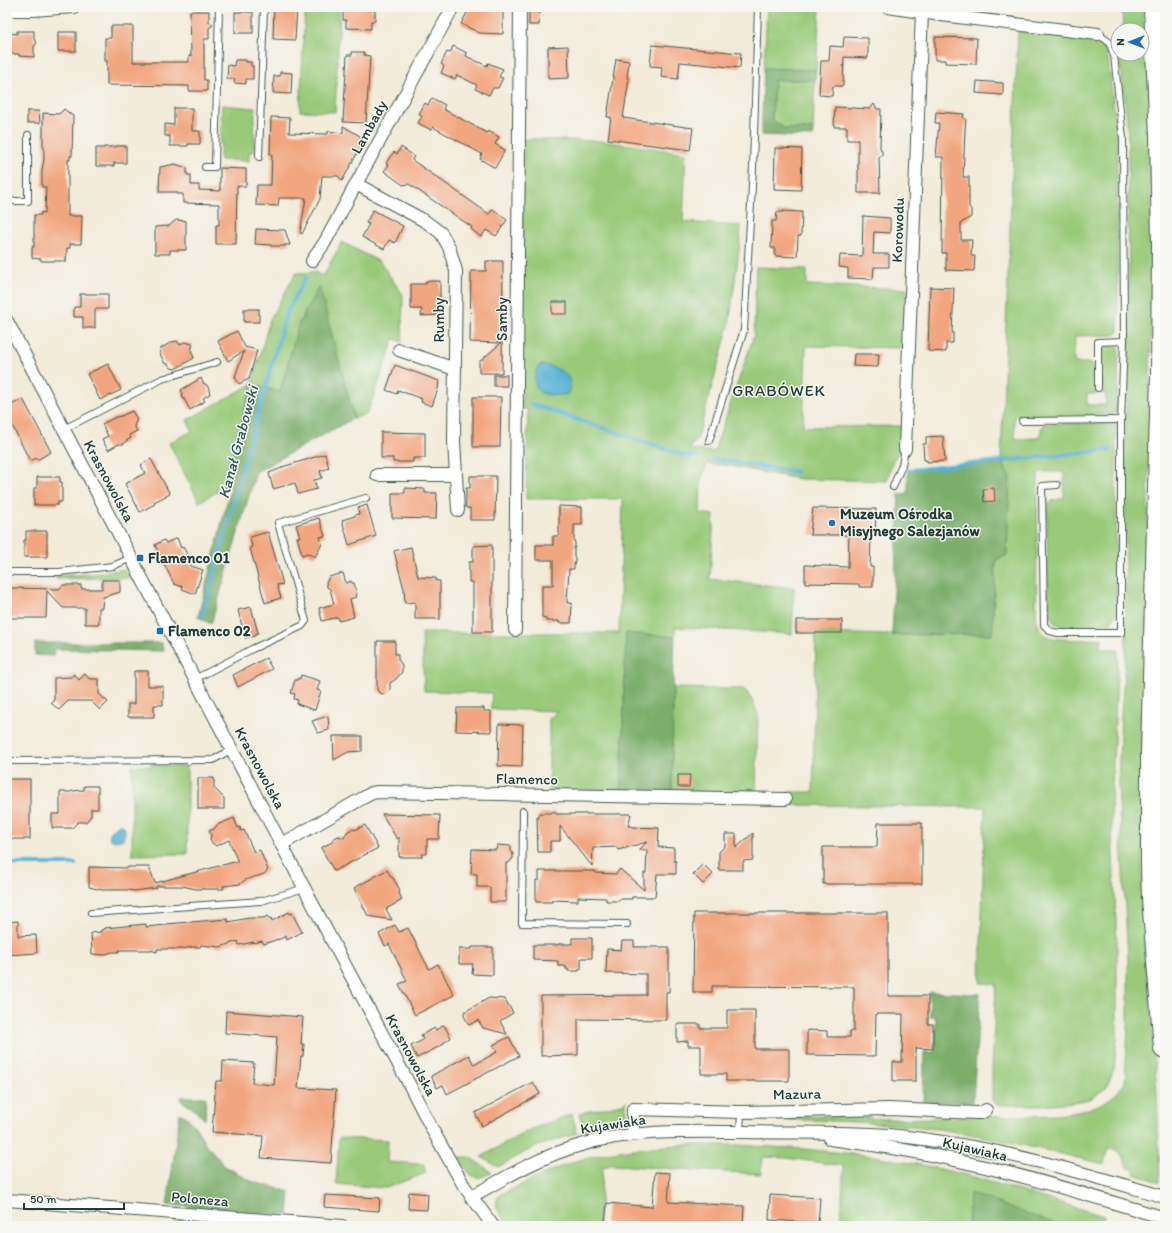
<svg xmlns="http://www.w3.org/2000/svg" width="1172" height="1233" font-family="Itim,sans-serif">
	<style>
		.green { fill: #99ca7a; stroke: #5c8457 }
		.forest { fill: #7aae6a; stroke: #4c764f }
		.water { fill: #58b2d5; stroke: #3c7884 }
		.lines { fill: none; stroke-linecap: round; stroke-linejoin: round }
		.stream { stroke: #58b2d5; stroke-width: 4 }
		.building { fill: #f2a680 }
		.service-casing { stroke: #3f574d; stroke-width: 8 }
		.minor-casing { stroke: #3f574d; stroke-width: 14 }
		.motorway-casing { stroke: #3f574d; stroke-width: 24 }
		.service { stroke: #fff; stroke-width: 6 }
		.minor { stroke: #fff; stroke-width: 12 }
		.motorway { stroke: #fff; stroke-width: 22 }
		.poi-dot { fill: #1f6fb2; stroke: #f6f6f2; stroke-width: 1.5 }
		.labels { text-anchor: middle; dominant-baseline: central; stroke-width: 3; stroke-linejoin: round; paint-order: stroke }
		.street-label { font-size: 15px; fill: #1f3d34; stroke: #f6f6f2 }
		.poi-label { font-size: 15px; font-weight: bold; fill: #1f3d34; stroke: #f6f6f2; text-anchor: start }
		.neighbourhood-label { font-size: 16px; letter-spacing: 1px; fill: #1f3d34; stroke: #f6f6f2 }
		.water-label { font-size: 16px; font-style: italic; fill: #2d5a5c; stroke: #f6f6f2 }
	</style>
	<rect width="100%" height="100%" fill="#f6f6f2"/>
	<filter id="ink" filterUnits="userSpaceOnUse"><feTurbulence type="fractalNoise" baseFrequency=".025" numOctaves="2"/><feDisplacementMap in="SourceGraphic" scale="8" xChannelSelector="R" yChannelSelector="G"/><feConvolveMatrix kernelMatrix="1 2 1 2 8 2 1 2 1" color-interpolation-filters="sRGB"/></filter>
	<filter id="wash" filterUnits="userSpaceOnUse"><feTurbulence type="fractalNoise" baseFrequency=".012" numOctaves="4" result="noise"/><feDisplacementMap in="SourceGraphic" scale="16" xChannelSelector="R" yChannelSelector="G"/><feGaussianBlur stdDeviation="0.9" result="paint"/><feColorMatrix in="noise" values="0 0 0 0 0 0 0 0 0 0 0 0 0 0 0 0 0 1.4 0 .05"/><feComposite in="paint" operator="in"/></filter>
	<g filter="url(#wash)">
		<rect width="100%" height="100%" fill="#f2ebd9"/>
		<g class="green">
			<polygon points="305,7 340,7 335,112 300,111"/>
			<polygon points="767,7 820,7 816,70 764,68"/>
			<path d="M1122,7H1142L1149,83L1152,255L1142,888L1157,1093L1160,1182L1134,1174V1168H1127C1125,1155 1120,1152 1108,1148L1104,1164C1043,1150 983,1134 922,1127C865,1121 808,1120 751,1119L753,1116L758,1114L890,1119L1058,1115L1077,1112L1094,1107L1107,1101L1117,1093L1125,1083L1128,1024V960L1118,784L1121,714L1126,650L1125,444L1129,329L1128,137L1125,98L1119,54H1142V30H1123Z"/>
			<path d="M1018,31L1097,42C1104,46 1106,50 1108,58L1117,137L1118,333L1114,335L1075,336L1074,363C1078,363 1083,363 1087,363C1100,365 1096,384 1096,394H1087V405H1106V394H1103L1102,353L1104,346C1109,344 1114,344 1119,347L1117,410L1116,413L1113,415L1014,416L1015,439L1039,438L1042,427L1045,424L1111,423L1116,425V614L1111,622L1101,624V628H1067L1055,623L1050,613L1048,602L1047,507L1052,501L1064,498V472H1038L1036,617C1038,624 1040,632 1046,636C1054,641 1092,640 1102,638L1101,649H1118L1111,810L1117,943V1038L1114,1069L1106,1088L1090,1099L1074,1102L1041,1105H997L992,1101V1071L996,984L980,983L985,807L788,805V792H813L816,633L892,635L992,633L996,560L1010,477L1001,460L1006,325Z"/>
			<polygon points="774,80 815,80 813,129 785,129 772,120"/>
			<polygon points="222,105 255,108 254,152 249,152 249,161 220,160"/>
			<polygon points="528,139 602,141 686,153 683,222 741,226 739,251 729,325 698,437 689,449 714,452 754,335 756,267 807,269 807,285 907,289 905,348 806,346 803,427 902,426 899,452 893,460 887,481 799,479 725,465 707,464 701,479 700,513 714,515 710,579 794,588 792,634 675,627 675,637 626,633 621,791 549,790 549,719 557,711 491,709 492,693 424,691 422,633 619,633 623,499 526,499 528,410 522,408 523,140"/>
			<polygon points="342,242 380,262 403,295 402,342 394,339 367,414 354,418 319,287 299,323 280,392 252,385 222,489 199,502 169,443 192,431 187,420 252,384 270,319 296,273 314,272 323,276"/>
			<polygon points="125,569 130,578 56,579 56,576 94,574"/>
			<polygon points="673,688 743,689 749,694 758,714 756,793 672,793"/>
			<polygon points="132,766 187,766 187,854 132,855"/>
			<polygon points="626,1101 626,1118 623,1122 583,1130 580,1113 622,1104"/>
			<polygon points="572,1114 577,1133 535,1147 498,1167 481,1157 529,1130"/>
			<polygon points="339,1138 388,1140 387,1162 423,1164 426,1173 386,1188 336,1184"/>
			<path d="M682,1145H737L804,1149L874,1156L932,1167L970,1176L1104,1216L1102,1226H1056L970,1194L968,1226H840L844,1166L787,1158L763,1157L761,1174L611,1165L603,1167L598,1226H510C503,1216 490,1207 500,1195C528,1182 563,1163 593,1156C623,1149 652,1147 682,1145Z"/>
			<path d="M460,1157H469L492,1172C472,1184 469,1174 460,1157Z"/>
			<polygon points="175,1218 206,1221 206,1226 174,1226"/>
		</g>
		<g class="forest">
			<polygon points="764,68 816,70 815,80 774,80 772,120 785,129 813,129 813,137 761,135"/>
			<polygon points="319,286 354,418 256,472 211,624 198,617 231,486 222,489 252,384 280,392 299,323"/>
			<polygon points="1001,460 1010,477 1007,555 996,560 992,634 892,635 899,494 908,493 908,469"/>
			<polygon points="626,633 675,637 673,688 672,793 621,791"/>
			<polygon points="35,643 161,643 164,651 54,649 53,656 35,655"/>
			<polygon points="930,992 980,994 973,1102 923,1102 924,1052 935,1052 936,1017 930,1017"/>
			<polygon points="181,1097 206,1097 205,1120 191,1107 181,1101"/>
			<polygon points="180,1113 189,1119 196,1128 205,1143 225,1166 251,1181 290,1192 288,1215 167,1205"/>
			<polygon points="970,1193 1061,1226 968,1226"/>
		</g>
		<g class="water">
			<path d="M540,365C554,364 580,377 567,394C560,396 541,396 537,389C535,386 535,383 535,380C535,374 536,370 540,365Z"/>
			<path d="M119,824L124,826L125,829V834L123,839C119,841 114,842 110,839C108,832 114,828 119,824Z"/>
		</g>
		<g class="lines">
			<g class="stream">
				<polyline points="531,404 683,455 699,457"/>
				<polyline points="713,459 796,472"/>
				<polyline points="911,470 1110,450"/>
				<polyline points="202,617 279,339 287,312 306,277"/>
				<polyline points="7,864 75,864"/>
			</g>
		</g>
		<g id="blocks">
			<g class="building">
				<polygon points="274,7 297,7 295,40 273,39"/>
				<polygon points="347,7 372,7 372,10 375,11 375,21 371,21 371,29 346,28 346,20 343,20 343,10 347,10"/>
				<polygon points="470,7 503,7 503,34 480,33 461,24"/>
				<polygon points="529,7 540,7 539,25 529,25"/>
				<polygon points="190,11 209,11 209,22 213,25 209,28 209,39 204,39 204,80 207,80 207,91 189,91 189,86 107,85 107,61 105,61 105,38 111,38 111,26 133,26 133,62 189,62 189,56 191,56"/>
				<rect x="235" y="12" width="18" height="21"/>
				<polygon points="17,31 34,31 34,39 37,43 34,46 34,57 19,56 19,54 7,54 7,33 17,34"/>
				<rect x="58" y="32" width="18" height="19"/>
				<polygon points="844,37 868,38 868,58 844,57 843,86 833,86 832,96 819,95 821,61 829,61 830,46 843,47"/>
				<polygon points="935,37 977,38 976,64 945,63 945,60 935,60"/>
				<polygon points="652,45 741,53 740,68 680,62 678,79 661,77 662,67 650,66"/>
				<polygon points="453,46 467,53 466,56 487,66 488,63 503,69 499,77 503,78 498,88 493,88 489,95 475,89 477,85 457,75 455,79 441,73 444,66 441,64 447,52 450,53"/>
				<polygon points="568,46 569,78 548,79 548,47"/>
				<polygon points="352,52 364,52 364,55 370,56 366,123 343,122 347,55 352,55"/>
				<polygon points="616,59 629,61 627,78 629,79 623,118 693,128 690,150 608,139 611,117 607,117"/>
				<polygon points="235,60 246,60 246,62 251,62 251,66 253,66 253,79 246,79 246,84 234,83 235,79 227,79 228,65 234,66"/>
				<polygon points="280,72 292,73 291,94 273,93 274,76 280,76"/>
				<polygon points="977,81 1003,83 1003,95 976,93"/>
				<polygon points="432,98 445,105 443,109 487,133 488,131 499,137 495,144 505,150 495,168 480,159 482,154 433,127 431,130 418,123 422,116 419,114 425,103 428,105"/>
				<polygon points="874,104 877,109 881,109 880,148 882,151 882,155 879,158 880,193 858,193 858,140 847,140 847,127 834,127 835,107 870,109"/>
				<polygon points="174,108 192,108 192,131 200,131 200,144 188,144 188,146 170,146 170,136 165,136 165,124 174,125"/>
				<polygon points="64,109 73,116 72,156 70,156 70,160 68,160 68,216 82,216 81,244 70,244 70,248 67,248 66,261 41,261 41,259 32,258 32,247 34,247 34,215 41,215 41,212 45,213 46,187 42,187 42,170 44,159 44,146 43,146 43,113 59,114"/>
				<polygon points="27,111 39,111 40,123 27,123"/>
				<polygon points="936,112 964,114 963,118 966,119 965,130 963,177 969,177 969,207 971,209 971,217 961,223 961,240 972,240 971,256 975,256 974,271 946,270 946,253 942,253 943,157 936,157 939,123 935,123"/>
				<polygon points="271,117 290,118 289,133 328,134 328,131 343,133 343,126 365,139 342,181 338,176 322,176 320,199 302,234 300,233 306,198 279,198 278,206 256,205 257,185 271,185 272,154 270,154"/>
				<polygon points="116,146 126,146 126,163 114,163 114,166 96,166 96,148 104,148 104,147 116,147"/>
				<polygon points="401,147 414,156 412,160 489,214 493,209 507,220 496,236 486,230 481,237 471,229 472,227 409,184 403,185 384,171 389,165 386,163 390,157 394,152 397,154"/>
				<polygon points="775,148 802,149 801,190 774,189"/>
				<polygon points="175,164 187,168 187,175 191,175 191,185 199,185 199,190 220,191 220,168 246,169 246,186 237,186 236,244 216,244 216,225 219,225 219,204 183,203 183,194 177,194 177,192 159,192 160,167"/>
				<polygon points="373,210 403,226 395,243 389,240 384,249 362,237 369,224 366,223"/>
				<polygon points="783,211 802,212 801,236 798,236 797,257 775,256 775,248 771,248 772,221 776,221 777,212 783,212"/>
				<polygon points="863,216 890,218 890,233 874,232 873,254 889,254 889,267 874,267 873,279 848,278 848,268 839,267 840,255 862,256"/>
				<polygon points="176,220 186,221 186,250 170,250 170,254 155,254 155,227 169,226"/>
				<polygon points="256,229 285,230 290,245 285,245 285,246 271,246 271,245 255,244"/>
				<polygon points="486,261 503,261 502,373 479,373 479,362 501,343 470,342 471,271 486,271"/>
				<polygon points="426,281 440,281 440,315 421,316 422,309 411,309 411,284 426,284"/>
				<polygon points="930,287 954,288 952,332 953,332 953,343 946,343 946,352 928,351"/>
				<polygon points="80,294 108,294 108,309 95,309 95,328 83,328 83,317 74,317 74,307 80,307"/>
				<rect x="552" y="302" width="15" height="12"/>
				<rect x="244" y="309" width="15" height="13"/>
				<polygon points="237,331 245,347 257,350 249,379 239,384 235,377 244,351 228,361 218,341"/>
				<polygon points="177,341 180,345 184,342 193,344 191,350 194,358 175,369 171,368 167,363 165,364 160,354 161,348 172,342"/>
				<polygon points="854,354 879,354 878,367 853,366"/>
				<polygon points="108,364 121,390 100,400 87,374"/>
				<polygon points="395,365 439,381 438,389 432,406 421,402 422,399 398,390 397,394 386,390"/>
				<rect x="494" y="375" width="13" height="11"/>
				<polygon points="201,378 203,383 207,385 209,389 209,391 210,394 203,398 205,401 190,410 182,395 183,394 181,390"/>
				<polygon points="473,397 501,397 500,447 473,447"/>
				<polygon points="23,399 51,452 37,460 37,458 30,461 7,415 7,407"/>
				<polygon points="132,411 137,419 134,426 137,431 129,435 131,438 126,441 124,444 119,444 108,450 102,439 108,436 102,424 116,417 121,416"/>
				<polygon points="381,432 425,433 425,458 413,458 413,462 393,462 393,458 381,458"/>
				<polygon points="943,436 945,461 927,462 927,460 924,460 923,444 926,444 926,437"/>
				<polygon points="325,454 329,468 320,471 322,478 314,480 317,489 298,494 295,483 273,489 269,473 282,468 282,467"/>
				<polygon points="151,459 170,494 154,502 155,504 140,512 125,484 145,473 141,465"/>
				<polygon points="470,476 496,476 495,520 470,520 470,508 466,508 466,488 470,488"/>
				<polygon points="37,477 60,477 60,482 62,482 62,502 58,502 58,505 34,505 34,488 37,488"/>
				<polygon points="405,488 425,489 425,493 437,493 436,519 392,518 392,493 405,493"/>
				<polygon points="994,488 995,501 984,502 983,489"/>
				<polygon points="367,505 376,536 349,545 342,520 355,516 355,515 359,514 358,508"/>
				<polygon points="559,506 582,507 582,525 574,525 574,540 575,543 575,546 574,549 574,556 575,558 575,562 574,565 574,569 569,569 567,603 572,603 571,623 559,623 559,621 546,621 546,618 542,617 542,585 553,585 553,560 536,560 536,545 553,545 553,536 559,536"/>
				<polygon points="813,508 876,509 875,536 871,536 870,567 873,567 873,587 859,587 859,584 805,583 805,565 848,567 849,535 810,535"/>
				<polygon points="319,518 325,536 320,537 322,544 315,557 307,553 302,555 297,537 300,537 296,525"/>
				<polygon points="26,531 47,531 47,557 24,557 24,540 26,540"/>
				<polygon points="268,532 283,584 277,585 281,598 265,603 250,548 252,547 250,537"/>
				<polygon points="177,538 181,548 183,547 188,556 191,566 203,570 195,594 182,589 183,587 174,584 155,545 164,540 166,543"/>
				<polygon points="492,545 492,632 473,632 473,582 469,582 469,562 473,562 473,546"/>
				<polygon points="411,547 418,577 436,578 436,581 440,581 440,619 415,619 415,602 405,603 404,589 394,551"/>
				<polygon points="343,573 346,583 351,581 352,583 354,583 357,594 355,594 356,597 350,599 354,617 339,621 338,617 322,621 319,608 334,604 330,589 327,587 326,583 329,577"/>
				<polygon points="102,580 120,580 120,592 103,597 102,608 99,608 99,624 85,624 85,608 63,608 47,591 46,618 7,618 7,588 59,589 63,585 81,585 81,589 102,589"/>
				<polygon points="251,607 258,633 255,634 255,636 245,638 238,610"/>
				<rect x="796" y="620" width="46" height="13"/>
				<polygon points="377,641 395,641 395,654 398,654 398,659 402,665 402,672 396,679 390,683 390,689 388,693 383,694 380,693 377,690"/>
				<polygon points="266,658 272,669 238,687 233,675"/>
				<polygon points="134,671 148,671 148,686 163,686 163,705 154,705 154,717 128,717 128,704 134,704"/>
				<polygon points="74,674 79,680 85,674 89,679 99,679 99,694 108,702 100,710 91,701 68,701 59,710 51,703 54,700 54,678 71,677"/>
				<polygon points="301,675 320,681 317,690 321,691 315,710 297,704 298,700 294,699 295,694 291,693 295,680 297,680 298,678 300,679"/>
				<polygon points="457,708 484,708 484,711 491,711 491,732 456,731"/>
				<polygon points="328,716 329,730 318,733 312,721"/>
				<polygon points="499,724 523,725 522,767 498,766"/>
				<polygon points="333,736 362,736 362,751 348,752 334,760"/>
				<polygon points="678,775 690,775 689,787 678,787"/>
				<polygon points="198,778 214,778 214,788 224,798 224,809 198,809"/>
				<rect x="7" y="779" width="23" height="60"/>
				<polygon points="84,786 98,786 98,809 91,809 91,816 86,822 78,822 72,828 52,828 52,814 60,814 60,792 71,792 72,791 84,790"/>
				<polygon points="554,811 556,814 631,814 628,826 632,826 632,827 659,828 658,847 674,848 674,861 676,861 676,874 657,874 655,897 632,897 632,899 619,899 619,901 606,901 606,898 578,897 578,901 552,900 552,902 536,902 536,880 539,880 539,871 595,871 595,873 616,874 620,869 644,890 644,873 646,873 647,850 639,850 647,842 618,850 617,847 593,848 592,866 560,826 560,841 550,841 550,852 538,852 537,816 541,813 551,813"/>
				<polygon points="382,814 440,815 439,839 427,839 427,854 422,854 422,857 399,857 399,837 397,839"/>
				<polygon points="234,818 238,828 240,827 241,831 244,830 254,852 260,850 268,870 264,874 245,880 240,884 223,886 224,889 196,889 182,886 156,886 157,888 134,891 128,890 102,890 89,887 89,867 128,868 128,867 149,867 155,883 234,862 238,862 229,840 216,846 212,843 210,839 211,835 209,831 214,829 217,825"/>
				<polygon points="878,823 922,823 922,884 823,884 823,847 877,847"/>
				<polygon points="365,825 378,848 334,871 321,848 332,842 333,839 338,836 344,838 347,832 352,829 355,830"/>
				<polygon points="753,833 753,860 743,861 743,870 719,870 719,852 725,846 725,834 736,834 736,848"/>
				<polygon points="497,845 511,846 511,851 513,854 513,858 509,863 506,863 506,902 490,902 490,887 477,887 477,874 471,874 472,849 496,850"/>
				<polygon points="703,864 713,874 703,884 693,874"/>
				<polygon points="387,870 391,877 393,878 400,890 399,893 402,900 386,909 392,920 368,916 354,888"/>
				<polygon points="289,912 290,914 292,913 302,932 287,940 286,936 278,940 278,939 264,944 262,941 254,943 254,942 239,945 238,941 220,947 201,945 200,947 193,947 181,949 157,949 157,952 150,950 119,950 119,952 112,952 103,955 92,954 91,933 101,932 101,930 105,929 105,928 146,924 146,927 166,925 166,924 228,919 228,922 249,918 263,918 268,916 269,919 271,918 272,921"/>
				<polygon points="694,913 888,913 888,996 928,996 928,1024 933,1024 933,1049 916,1048 916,1081 893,1081 893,1062 902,1062 903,1014 876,1014 875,1056 807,1055 807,1030 827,1031 827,1037 850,1037 850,1031 854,1031 854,987 712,986 712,992 693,992"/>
				<polygon points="18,921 18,936 36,935 37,953 7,955 7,922"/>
				<polygon points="395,925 399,932 408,928 429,969 438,964 454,995 415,1015 399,984 407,981 389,944 385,946 379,934"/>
				<polygon points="572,938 592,938 592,958 581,958 581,969 579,969 579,971 568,971 568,969 566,969 566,966 558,966 558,961 533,960 533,945 558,945 558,944 572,944"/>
				<polygon points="622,941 634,941 634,947 669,947 669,992 666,992 666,1020 578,1019 578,1055 541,1056 541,996 646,995 646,974 606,973 607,949 621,950"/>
				<polygon points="472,947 493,947 493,975 472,974 473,964 459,964 459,949 472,949"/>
				<polygon points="489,998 505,999 513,1013 500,1021 507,1034 483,1028 478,1020 469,1025 464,1016 464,1012"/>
				<polygon points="727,1010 755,1010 755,1049 789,1049 789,1081 726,1081 726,1074 701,1074 701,1046 688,1046 688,1041 677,1042 677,1024 700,1024 700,1028 727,1028"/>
				<polygon points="226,1011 303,1017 301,1044 304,1044 303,1056 301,1056 298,1088 336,1090 331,1163 261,1158 263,1136 212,1132 216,1081 222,1081 223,1061 254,1063 252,1083 274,1085 277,1037 225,1033"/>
				<polygon points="444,1025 451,1038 443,1043 444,1044 417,1058 411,1046 423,1040 421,1035 435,1028 436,1030"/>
				<polygon points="509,1037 519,1056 447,1094 443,1085 437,1088 431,1076 469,1055 474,1065 497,1052 493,1045"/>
				<polygon points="533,1082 540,1094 482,1126 475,1113"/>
				<polygon points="655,1172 670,1173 668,1202 744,1206 743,1226 638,1226 605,1223 607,1203 652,1207"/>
				<polygon points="409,1192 428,1194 427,1210 408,1209"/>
				<polygon points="325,1195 380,1198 379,1211 324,1207"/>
				<polygon points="770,1195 820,1198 818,1223 769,1220"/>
			</g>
		</g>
	</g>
	<g filter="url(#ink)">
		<use href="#blocks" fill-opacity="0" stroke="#3f574d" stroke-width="1"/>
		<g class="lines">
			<defs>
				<g id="service">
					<polyline points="259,157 264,7"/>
					<polyline points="205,167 215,167 219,7"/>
					<polyline points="7,201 28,201 28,135"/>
					<polyline points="1098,388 1098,342 1124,341"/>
					<polyline points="1022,421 1121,420"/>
					<polyline points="64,429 162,379 217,362"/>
					<polyline points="709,441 744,330 753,167 758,7"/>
					<polyline points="1057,485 1042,486 1044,625 1050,631 1058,633 1121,633 1121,420 1124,341 1123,138 1114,55 1109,42 1098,34"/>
					<polyline points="893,487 902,465 905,449"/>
					<polyline points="7,572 59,572 113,566 131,558"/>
					<polyline points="195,679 252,649 302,626 306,621 278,523 366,498"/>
					<polyline points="7,761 213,760 232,749"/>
					<polyline points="523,811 522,923 627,924"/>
					<polyline points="91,913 261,901 305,888"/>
					<polyline points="740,1132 741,1112"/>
				</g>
				<g id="minor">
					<polyline points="888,7 941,15 1098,34"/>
					<polyline points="7,10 32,10 74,7"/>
					<polyline points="356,184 425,221 441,233 449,247 456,271 454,441 458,510"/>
					<polyline points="312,261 325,242 356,184 453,7"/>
					<polyline points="7,321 330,937 407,1080 433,1131 464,1186 493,1226"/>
					<polyline points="399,350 455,369"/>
					<polyline points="905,449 922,12"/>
					<polyline points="377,475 455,475"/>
					<polyline points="515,630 520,7"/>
					<polyline points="282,844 361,799 372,793 378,792 785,799"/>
					<polyline points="633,1134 633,1109 741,1112 889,1109 977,1113 981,1113 986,1110"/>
					<path d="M830,1139C876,1145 923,1152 968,1163C1035,1178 1100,1199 1165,1218"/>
					<path d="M471,1197C506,1177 541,1156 581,1145C633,1129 691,1132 745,1132C787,1133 829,1132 871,1134C894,1135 919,1138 942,1142C1018,1153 1092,1176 1165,1197"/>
					<polyline points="7,1200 342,1226"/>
				</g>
				<polyline id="motorway" points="1155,7 1161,136 1163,246 1162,374 1152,753 1152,867 1153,898 1165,1048"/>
			</defs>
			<use href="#service" class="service-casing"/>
			<use href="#minor" class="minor-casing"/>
			<use href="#motorway" class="motorway-casing"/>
			<use href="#service" class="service"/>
			<use href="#minor" class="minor"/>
			<use href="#motorway" class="motorway"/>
		</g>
	</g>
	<g class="poi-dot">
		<circle cx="832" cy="523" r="4"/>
		<rect x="136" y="554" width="8" height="8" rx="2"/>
		<rect x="156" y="627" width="8" height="8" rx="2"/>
	</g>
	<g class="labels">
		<g class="street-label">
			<text transform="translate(369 127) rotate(-61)">Lambady</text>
			<text transform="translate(898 230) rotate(-88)">Korowodu</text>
			<text transform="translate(502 319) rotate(-90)">Samby</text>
			<text transform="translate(439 320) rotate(-90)">Rumby</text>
			<text transform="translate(109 481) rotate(62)">Krasnowolska</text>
			<text transform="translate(260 768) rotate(62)">Krasnowolska</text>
			<text transform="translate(527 779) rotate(1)">Flamenco</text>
			<text transform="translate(411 1055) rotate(62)">Krasnowolska</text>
			<text transform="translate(797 1094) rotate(-1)">Mazura</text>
			<text transform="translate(613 1124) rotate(-9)">Kujawiaka</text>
			<text transform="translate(975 1149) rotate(13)">Kujawiaka</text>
			<text transform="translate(200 1199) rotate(5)">Poloneza</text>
		</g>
		<g class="poi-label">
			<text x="840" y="514">Muzeum Ośrodka<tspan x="840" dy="17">Misyjnego Salezjanów</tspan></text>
			<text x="148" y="558">Flamenco 01</text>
			<text x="168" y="631">Flamenco 02</text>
		</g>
		<g class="neighbourhood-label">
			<text x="779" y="390">GRABÓWEK</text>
		</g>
		<g class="water-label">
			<text transform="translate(238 442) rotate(-75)">Kanał Grabowski</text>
		</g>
	</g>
	<rect width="1172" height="1233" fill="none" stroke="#f6f6f2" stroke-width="24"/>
	<g transform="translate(1130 42) rotate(270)"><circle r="19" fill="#f6f6f2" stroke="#a0aca6"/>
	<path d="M0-3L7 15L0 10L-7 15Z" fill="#1f6fb2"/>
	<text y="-6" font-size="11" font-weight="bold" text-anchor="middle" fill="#1f3d34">N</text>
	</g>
	<path d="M24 1203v6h100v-6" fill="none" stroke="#1f3d34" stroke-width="2"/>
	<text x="30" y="1203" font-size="12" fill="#1f3d34" stroke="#f6f6f2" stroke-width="3" paint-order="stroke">50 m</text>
</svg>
